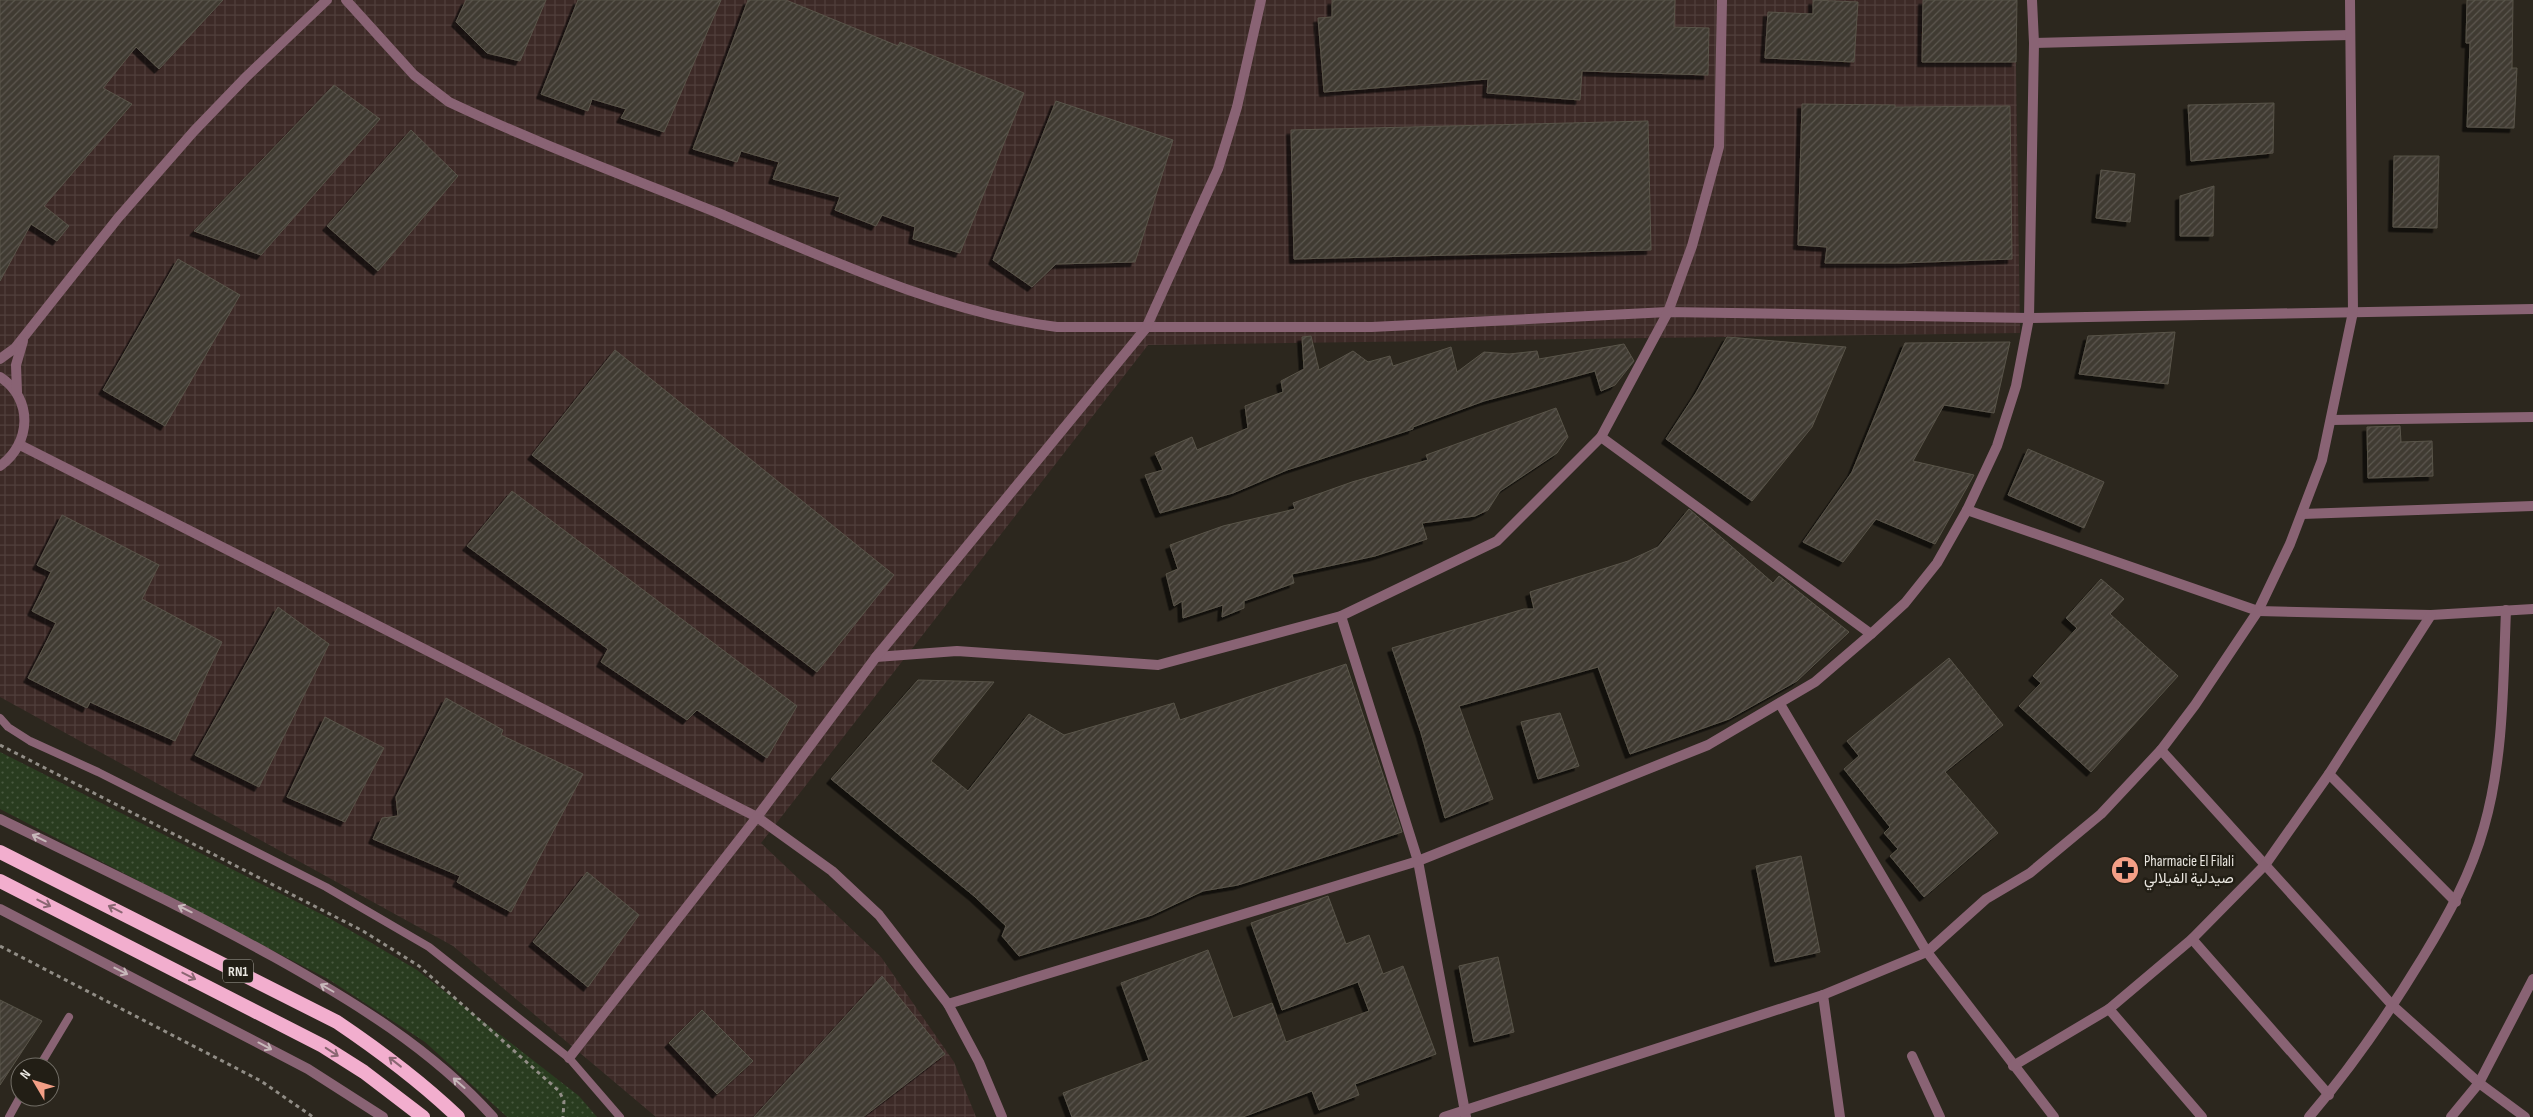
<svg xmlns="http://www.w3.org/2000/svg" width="2533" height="1117" font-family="'Sofia Sans Condensed',Vazirmatn,sans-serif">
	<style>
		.industrial { fill: url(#industrial-grid) }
		.grass { fill: url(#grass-dots) }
		.building { fill: url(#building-hatch); stroke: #595449; filter: url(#shadow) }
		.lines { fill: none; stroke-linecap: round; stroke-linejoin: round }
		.path { stroke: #918d86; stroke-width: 3; stroke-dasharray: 4 4; stroke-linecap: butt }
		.service { stroke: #896374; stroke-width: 8 }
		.minor { stroke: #896374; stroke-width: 10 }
		.tertiary { stroke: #896374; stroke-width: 10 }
		.trunk { stroke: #f2aece; stroke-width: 14 }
		.oneway { stroke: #c7b8ba }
		.oneway2 { stroke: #8a6672 }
		.labels { text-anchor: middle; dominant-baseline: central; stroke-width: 5; stroke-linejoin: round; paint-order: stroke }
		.shield { fill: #221e15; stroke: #adaaa3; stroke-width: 1 }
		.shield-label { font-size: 14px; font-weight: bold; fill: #e9e6e0 }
		.poi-label { font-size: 15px; fill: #e9e6e0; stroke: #221e15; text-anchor: start }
	</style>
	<defs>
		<pattern id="industrial-grid" width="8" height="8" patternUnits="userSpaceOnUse" patternTransform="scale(1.25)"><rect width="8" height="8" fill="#3d2a27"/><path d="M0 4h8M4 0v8" fill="none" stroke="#503f3c"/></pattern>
		<pattern id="grass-dots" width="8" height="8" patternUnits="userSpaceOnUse" patternTransform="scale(1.25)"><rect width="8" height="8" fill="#293c1f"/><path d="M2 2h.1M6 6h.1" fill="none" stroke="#48583f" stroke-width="1.8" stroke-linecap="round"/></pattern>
		<pattern id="building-hatch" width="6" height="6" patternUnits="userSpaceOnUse" patternTransform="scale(1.25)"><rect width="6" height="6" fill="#403b32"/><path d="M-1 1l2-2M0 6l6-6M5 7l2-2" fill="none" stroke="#5c574f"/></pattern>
		<filter id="shadow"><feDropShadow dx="-4.5" dy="4.5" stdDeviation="0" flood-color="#0009"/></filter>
	</defs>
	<rect width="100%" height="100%" fill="#2c271e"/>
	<polygon class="industrial" points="0,0 2015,0 2020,333 1148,345 761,843 881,957 954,1062 976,1117 656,1117 453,946 0,697"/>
	<polygon class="grass" points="0,752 331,919 417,970 579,1096 597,1117 507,1117 425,1042 328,979 0,809"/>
	<g class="building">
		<polygon points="0,0 223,0 159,69 136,47 103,88 132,104 44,206 69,226 57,241 31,224 0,281"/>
		<polygon points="466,0 546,0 520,61 487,53 456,22"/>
		<polygon points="578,0 721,0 664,132 621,118 626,109 592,99 588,111 541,94"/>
		<polygon points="748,0 786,0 898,46 900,42 1024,93 960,253 913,239 915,227 882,215 876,226 835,210 840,197 773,179 779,162 741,151 737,162 693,149"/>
		<polygon points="1332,0 1675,0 1674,27 1709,28 1708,75 1582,71 1580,100 1487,93 1488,79 1324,92 1318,18 1332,17"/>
		<polygon points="1813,0 1858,2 1854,62 1765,58 1768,12 1813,14"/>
		<polygon points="1923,0 2017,0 2016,62 1922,62"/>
		<polygon points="2467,0 2513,0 2512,68 2517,68 2514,128 2467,127 2470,43 2466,43"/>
		<polygon points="334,85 380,119 261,255 194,231"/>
		<polygon points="1056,101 1173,140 1135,262 1056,264 1032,287 993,260"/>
		<polygon points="2274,103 2273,153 2191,161 2188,105"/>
		<polygon points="1802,104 1895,105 1895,107 2010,106 2012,259 1900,263 1825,263 1827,247 1798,245"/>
		<polygon points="1648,121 1651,250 1294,259 1291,130"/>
		<polygon points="411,130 458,176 378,271 327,226"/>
		<polygon points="2394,156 2439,156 2437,228 2393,227"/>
		<polygon points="2101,170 2135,174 2130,222 2096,218"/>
		<polygon points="2214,186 2213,236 2180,236 2180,196"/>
		<polygon points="178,259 240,295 165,426 103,390"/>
		<polygon points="2175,332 2168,384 2079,374 2088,336"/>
		<polygon points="1311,336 1319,370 1353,351 1368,362 1390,356 1393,366 1451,347 1457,372 1484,352 1509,354 1537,351 1539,359 1624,344 1634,361 1615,385 1601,391 1595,371 1484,401 1413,427 1413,429 1287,470 1233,493 1160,513 1145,475 1163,470 1155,453 1192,437 1197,450 1248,428 1245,406 1283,392 1281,381 1304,369 1302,337"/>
		<polygon points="1727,337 1846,347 1812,427 1752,501 1666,439 1696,393"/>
		<polygon points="2010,342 1994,413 1944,405 1913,461 1974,475 1935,544 1876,519 1843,562 1803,542 1852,472 1905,343"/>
		<polygon points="615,350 894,575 817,672 532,455"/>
		<polygon points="1556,408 1568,437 1557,453 1500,491 1488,510 1475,516 1422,523 1427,539 1375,556 1292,574 1294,583 1244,601 1244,608 1222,617 1223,605 1183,618 1182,601 1174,606 1166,574 1178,569 1170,545 1223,526 1295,509 1293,503 1352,482 1428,460 1426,455"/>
		<polygon points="2400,426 2401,442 2432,441 2433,476 2368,478 2367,427"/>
		<polygon points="2028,449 2104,482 2084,528 2008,495"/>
		<polygon points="512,491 797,706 767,758 697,710 687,720 601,662 608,649 467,546"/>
		<polygon points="1689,509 1773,583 1779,576 1849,632 1797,681 1729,719 1630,754 1598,667 1459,706 1493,799 1445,818 1421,733 1392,648 1524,609 1534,609 1530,592 1628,561 1658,547"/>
		<polygon points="62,515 159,565 142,599 222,642 175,741 90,702 87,708 28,678 56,623 32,611 51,572 37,565"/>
		<polygon points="2101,579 2124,599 2110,614 2178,676 2091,772 2019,706 2041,683 2033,676 2077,628 2066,618"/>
		<polygon points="278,607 329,644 259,787 195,755"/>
		<polygon points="1949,658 2003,725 1945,772 1998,833 1924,897 1890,856 1898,849 1884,833 1890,827 1844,769 1859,756 1847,741"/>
		<polygon points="1346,664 1402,832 1238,885 1203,891 1152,915 1019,956 1002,936 1006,926 974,896 831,779 918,680 994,682 931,761 968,791 1029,714 1064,735 1174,703 1180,720"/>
		<polygon points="446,698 503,730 501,735 583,774 511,912 457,882 460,876 373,839 382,818 398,816 396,797"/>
		<polygon points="1560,713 1579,766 1538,779 1521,722"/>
		<polygon points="325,717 384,748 345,822 287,797"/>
		<polygon points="1801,856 1820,952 1775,962 1756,866"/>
		<polygon points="587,872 639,915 588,987 533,942"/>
		<polygon points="1328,896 1346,944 1369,935 1383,974 1403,966 1436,1054 1355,1084 1359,1095 1319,1110 1312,1091 1243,1117 1072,1117 1063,1093 1149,1060 1121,983 1208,950 1233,1018 1272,1003 1286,1042 1369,1011 1358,982 1282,1010 1251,923"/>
		<polygon points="1498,957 1514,1032 1474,1042 1459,966"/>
		<polygon points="882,976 945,1054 863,1117 754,1117"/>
		<polygon points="0,1000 42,1021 0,1085"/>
		<polygon points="702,1010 753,1061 717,1094 669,1043"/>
	</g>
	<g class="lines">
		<g class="path">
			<polyline points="0,745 363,931 419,966 559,1091 564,1101 563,1117"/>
			<polyline points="0,946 261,1081 313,1117"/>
		</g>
		<g class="service">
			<polyline points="0,718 8,727 30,741 98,772 326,887 429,947 569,1058 620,1117"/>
			<polyline points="39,1067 69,1017"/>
			<polyline points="9,1117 20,1097"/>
		</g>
		<g class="minor">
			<path d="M346,0L414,75L449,102C536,143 628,177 718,213C824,257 943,313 1057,327H1372L1668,312L2029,318L2533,309"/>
			<polyline points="2034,43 2350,35"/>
			<polyline points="2331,420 2533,417"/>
			<polyline points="1601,437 1871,634"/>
			<polyline points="20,445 757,817 832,871 879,915 948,1004 979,1062 1002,1117"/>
			<polyline points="1967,510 2258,611 2431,615 2533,609"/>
			<polyline points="2302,514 2533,506"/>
			<polyline points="1341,616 1418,861 1466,1117"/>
			<polyline points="876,657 957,651 1158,665 1341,616 1497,541 1601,437 1668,312 1692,246 1719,147 1722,0"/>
			<polyline points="1780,704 1927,952 2054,1117"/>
			<polyline points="2161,750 2393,1006 2479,1083 2525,1117"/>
			<polyline points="2329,774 2456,902"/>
			<polyline points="2192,939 2329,1095"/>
			<polyline points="1823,995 1840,1117"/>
			<polyline points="948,1004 1418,861 1708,745 1815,682 1871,634 1905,603 1937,563 1967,510 1997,446 2016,386 2029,318 2034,43 2032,0"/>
			<polyline points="2109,1009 2202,1117"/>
			<polyline points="1912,1056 1940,1117"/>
			<polyline points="569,1058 757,817 876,657 1146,328 1218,169 1237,107 1261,0"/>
			<polyline points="2013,1066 2109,1009 2192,939 2265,865 2329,774 2431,615"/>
			<polyline points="1444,1117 1823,995 1927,952 1986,899 2030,873 2101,814 2161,750 2195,705 2258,611 2290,544 2322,460 2353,312 2350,0"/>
			<path d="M2309,1117C2352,1067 2389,1013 2423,957C2448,916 2471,874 2484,827C2504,757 2503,682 2506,610"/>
			<polyline points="2451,1117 2479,1083 2533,979"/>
		</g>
		<g class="tertiary">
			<polyline points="0,359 15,348 118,218 194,131 247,76 327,0"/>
			<path d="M0,377C34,399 31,444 0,466"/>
			<polyline points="17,392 16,365 23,341"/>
			<path d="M0,819C92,864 184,907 274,957C353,1001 432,1049 493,1117"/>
			<polyline points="0,909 308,1069 383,1117"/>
		</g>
		<g class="trunk">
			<path d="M0,852L337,1022C380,1051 420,1081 458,1117"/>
			<polyline points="0,881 323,1046 364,1072 423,1117"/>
		</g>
	</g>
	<defs><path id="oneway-shaft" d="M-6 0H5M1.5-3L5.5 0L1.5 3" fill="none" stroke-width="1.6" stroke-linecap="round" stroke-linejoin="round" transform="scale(1.25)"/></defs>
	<g class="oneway">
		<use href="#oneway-shaft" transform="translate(39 838) rotate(-154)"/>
		<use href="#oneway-shaft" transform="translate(185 909) rotate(-154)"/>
		<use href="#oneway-shaft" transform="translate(121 971) rotate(27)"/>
		<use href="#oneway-shaft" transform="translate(327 988) rotate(-150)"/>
		<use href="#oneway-shaft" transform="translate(265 1046) rotate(28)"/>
		<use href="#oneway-shaft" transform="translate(459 1083) rotate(-139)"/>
	</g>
	<g class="oneway2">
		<use href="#oneway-shaft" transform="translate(44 903) rotate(27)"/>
		<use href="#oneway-shaft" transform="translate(115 909) rotate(-153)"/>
		<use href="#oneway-shaft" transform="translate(189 976) rotate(27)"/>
		<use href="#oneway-shaft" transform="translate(332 1052) rotate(33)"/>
		<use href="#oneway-shaft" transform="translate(395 1062) rotate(-142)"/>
	</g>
	<defs>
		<symbol id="pharmacy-disc" viewBox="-11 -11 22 22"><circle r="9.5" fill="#f39f86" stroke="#221e15"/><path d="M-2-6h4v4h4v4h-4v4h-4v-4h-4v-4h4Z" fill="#111"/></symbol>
	</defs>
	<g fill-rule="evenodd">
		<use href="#pharmacy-disc" x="2109" y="854" width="32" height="32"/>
	</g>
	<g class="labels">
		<rect class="shield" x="223" y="959.5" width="30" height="23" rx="4"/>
		<g class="shield-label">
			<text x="238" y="971">RN1</text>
		</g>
		<g class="poi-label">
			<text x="2144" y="861">Pharmacie El Filali<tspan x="2144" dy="17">صيدلية الفيلالي</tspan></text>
		</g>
	</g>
	<g transform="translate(35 1082) rotate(308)"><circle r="24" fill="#221e15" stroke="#726e66"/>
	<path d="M0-4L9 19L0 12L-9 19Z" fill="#f39f86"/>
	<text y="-8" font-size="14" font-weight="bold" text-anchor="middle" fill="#e9e6e0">N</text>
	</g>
</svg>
